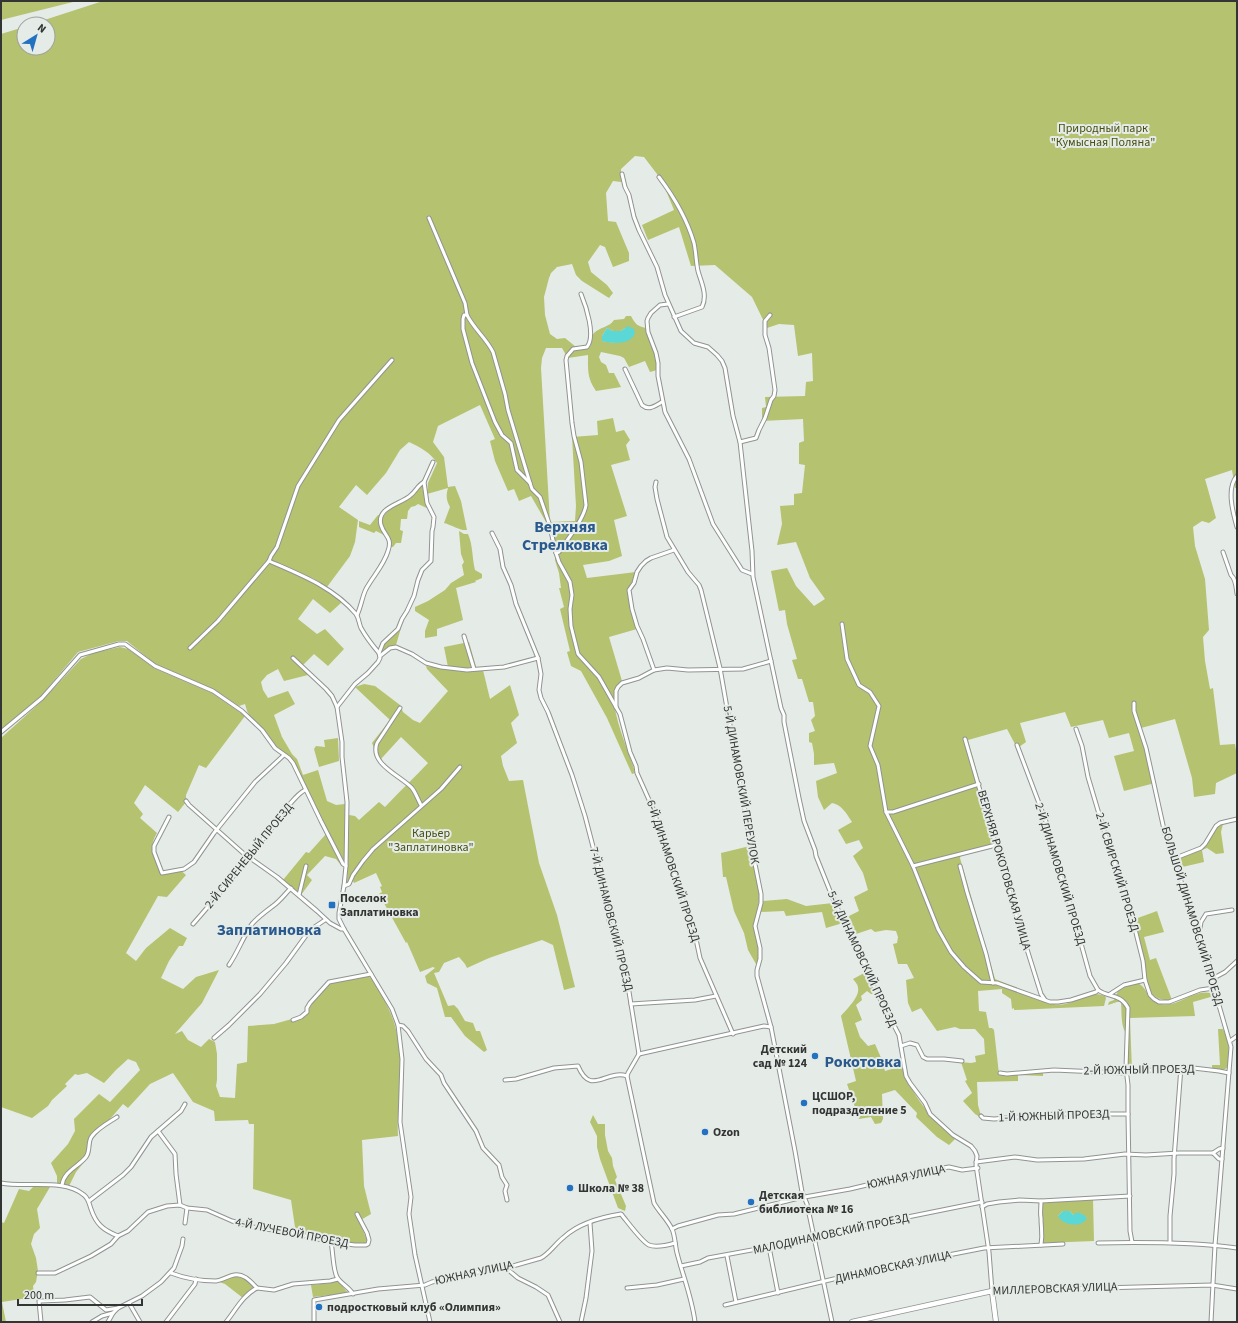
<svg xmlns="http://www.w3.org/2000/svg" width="1238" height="1323" font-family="'Source Sans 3',sans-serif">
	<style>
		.green { fill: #b5c26f; fill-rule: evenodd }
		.water { fill: #5bd7d6 }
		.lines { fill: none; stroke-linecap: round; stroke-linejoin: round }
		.street-casing { stroke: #8f9491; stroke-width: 5 }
		.secondary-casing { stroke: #8f9491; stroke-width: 6 }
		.street { stroke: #fff; stroke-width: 3 }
		.secondary { stroke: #fff; stroke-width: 4.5 }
		.poi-dot { fill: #2272c1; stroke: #e5ebe7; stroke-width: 1.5 }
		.labels { text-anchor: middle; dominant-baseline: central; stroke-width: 4; stroke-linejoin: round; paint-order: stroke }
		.park-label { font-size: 12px; fill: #474f11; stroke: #e5ebe7 }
		.street-label { font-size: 12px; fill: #333534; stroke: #e5ebe7 }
		.poi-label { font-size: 12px; font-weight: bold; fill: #333534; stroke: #e5ebe7; text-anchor: start }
		.district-label { font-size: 16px; font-weight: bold; fill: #29598d; stroke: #e5ebe7 }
	</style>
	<rect width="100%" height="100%" fill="#e5ebe7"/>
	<g class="green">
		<polygon points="1,1 77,1 1,20"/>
		<path d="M103,1H1237V488H1235L1232,470L1205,479L1216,518L1209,523L1202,521L1193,527L1195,546L1205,579L1209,630L1203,637L1205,661L1210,689L1213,688L1220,745L1235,744L1237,757V773L1216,783L1215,794L1194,797L1192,778L1175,719L1141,728L1155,783L1124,791L1114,756L1134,751L1129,733L1109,738L1103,720L1071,727L1065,712L1020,723L1026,742L1019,747L1016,746L1007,729L968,740L997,845L994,847H992L961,855L960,858L995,979L1035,995L1036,999C1045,1002 1055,1006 1065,1004C1078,1001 1091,990 1105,996L1106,998L1104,1006L1014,1010V1008L1012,1009L1011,999L1002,993V989L978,991L979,1011L986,1012L989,1028H992L994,1030L999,1074L1043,1073V1076L1018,1075V1081L977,1082L978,1105L981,1116L980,1117L975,1114L963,1101L972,1093L965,1081L967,1080L961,1062L971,1063L976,1062L975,1056L985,1054L984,1039L975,1029H960L955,1027L937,1031L921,1008L912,1012L908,1003L906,980L914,978L907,964H898L893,944L897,943L898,937L896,931L886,930L875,932L871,929L853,935L845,918L859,911L854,897L868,890L863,873L853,856L863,848L859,840L846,844L838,830L852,822C846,813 842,805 832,803L824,810L818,797L816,781L837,773L834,763L814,765V754L812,743L809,742V733L815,731L811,720L815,716L813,702H809L802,679H798L792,660L797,659L787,624L785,610L779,611L771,571L787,568L796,586L814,606L825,599L810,578L796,542L777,545L782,524L780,506L794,505V494L802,493L805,465L799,464V443L804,441L803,419L762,421V408L766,407L765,397L805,396L806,382L813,381L812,353L798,356L794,325L779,324L767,328L752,297L715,265L691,266L679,227L648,240L642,225L674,210L665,188L657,174L644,157L635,156L621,169V182L613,181L606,193L608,221L616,222L629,253V261L613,267L605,247L600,245L588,262L591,272L607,285L613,293L609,298L582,281L576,275L572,264L557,267L551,273L549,278L544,297L545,315L550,334L557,339L565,338L576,347L571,349L566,355L562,348H546L542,358L541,368L550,522L575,521L576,506L572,437L598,435L597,421L613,418L616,432L624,430L630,440L626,445L630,460L611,465L627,516L614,520L622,556L609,561L583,565L587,578L636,572L628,593L631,610L637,629L609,637L622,681C600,694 631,753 635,773L632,774L607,718L581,671L571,666L567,652L570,651L560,609L564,607L559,588H561L559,573L555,560V552L547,522H546L531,496L519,501L514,489L508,491L495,461L490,441L495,439L480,405L438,426L433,442L444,457L448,487L455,486L461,501L467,530C460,531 452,525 444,523L450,507C446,500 446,495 448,488L427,494L428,483L437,463C431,453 420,447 409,442L400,450L386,473L367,495L356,485L339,507L358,520L355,542L350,556L327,587L311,577C318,587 332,594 342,602L330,613L313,599L298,619L317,634L325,629L344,649L328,666L314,654L303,665L310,672L308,675L284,681L278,669L267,675L261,682L263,690L268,698L288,691L295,704L274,715L282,737L292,754L297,759L303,775L318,770L327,801L336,805L345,804L344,861L323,821L292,759L277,747L263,730L251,718L247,711L245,704L239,706L215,690L155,664L127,641H119L78,652L41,696L1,730V34L24,27V48H48V24H32Z"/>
		<path d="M626,316H631C635,324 638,327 647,328L657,361V370L650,372L645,361L629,367L624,358L620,356L601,352L599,357L601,362L606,365L609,373H614L621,387L596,391C587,378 588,370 588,355L568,358C572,347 582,351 591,346C591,342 591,336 594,333C600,327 610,327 614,320L624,319ZM607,328L613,331H621L625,328L616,343L602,341V336Z"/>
		<polygon points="423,484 429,509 418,504 415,506 411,507 408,511 407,519 401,519 400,530 403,531 401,543 396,543 393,547 390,547 390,540 386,536 376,531 374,533 359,527 359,521 370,525 378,515 383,517 391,507 400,503"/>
		<path d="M459,531L464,534H468C473,545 472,558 475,570L482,574V578L475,581L476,582L456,588L463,620L437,629V636L425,638V631L429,620L415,611V607L428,601L445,590L451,583L464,575L462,565L464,562L461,554Z"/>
		<polygon points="401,628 396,645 388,647 381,655 383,645"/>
		<polygon points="469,642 476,667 467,668 448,667 444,647"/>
		<path d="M120,647L128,649L154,668L212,693L245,716L206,768L199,765L186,795V802L178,812L145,785L134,803L143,814L140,818L157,833C148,848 153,854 159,869L164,871L179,869L186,875L167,897L158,896L126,953L136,961L146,948L170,928L187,938L183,946H179L169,961L161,978L183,989L196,977L219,970L202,1003L175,1034L182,1031L188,1040L201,1047L209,1039L215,1042L217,1054V1080L216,1086L220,1097L235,1098L237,1064L247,1062L248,1026L274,1024L299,1017L309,1012C308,1006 325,986 330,983C337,980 359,978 368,976L371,978C396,1015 402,1039 400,1084C399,1102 397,1118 398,1136L362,1140L364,1186L371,1214L359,1221L367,1240L365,1244H351L294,1232L295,1227L291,1200L253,1189L254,1124H249L248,1120L215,1121L214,1111L193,1102L173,1073L150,1084L128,1108L123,1104L92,1140L90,1155L76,1172L69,1186L57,1183V1176L51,1163L68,1144L75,1131L74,1119L99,1094L110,1102L140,1070L136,1062L128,1059L116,1070L104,1083L87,1073L78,1075L75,1074L65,1084L67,1086L52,1100L48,1106L32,1118L1,1107V738L43,700L81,659L93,653Z"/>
		<path d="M426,666L456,670H483L490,699L510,685L519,715L511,723L517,743L501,756L503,766L509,781L523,780L539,863L557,915L575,987L564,990L553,945L542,940L489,958L467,968L465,964L459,957L444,963L439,972L434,973L448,1006L454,1005L458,1009L465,1021L473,1023L476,1031H480L487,1050L484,1052L465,1036L451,1017H445L437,988L427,983L425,976L435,968L433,967L420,972L407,942L406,943L379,894L382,892L380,887L382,886L376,873L354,883L353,881L347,882L349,815L355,816L359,820L379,802L385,807C400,791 414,778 428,763L401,737L381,759L375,750L372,743L390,720L355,687L364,684L375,686L400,705L403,712L413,720L420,723L448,691L427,669Z"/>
		<polygon points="338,738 339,761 319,767 314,749 316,746 325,747 324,740"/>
		<polygon points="1223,824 1221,832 1224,853 1216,854 1207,848 1202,850 1204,862 1178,868 1176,862 1177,858 1201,848 1217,827"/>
		<polygon points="326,834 342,864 341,865 336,859 325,856 307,875 312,880 301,895 283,880 306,852 309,853"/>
		<polygon points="750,846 760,895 754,927 759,951 759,960 756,964 748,950 744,933 734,911 726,877 723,877 721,853"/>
		<polygon points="787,899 806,906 833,903 843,923 826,928 822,912 786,916 784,911 760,912 763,901"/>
		<path d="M1157,911L1164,932L1144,937L1150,960L1156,958L1172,1000C1159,1001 1152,997 1148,986L1135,919Z"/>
		<path d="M866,970C873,976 873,988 877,997L873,994H871L867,991L861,996L862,1000L856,1005L862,1020L855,1023L860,1037L868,1046L875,1044L882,1060L885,1071L902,1066C910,1094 933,1120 955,1139L949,1145L937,1137L916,1117L917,1113L895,1090L882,1094L883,1119L881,1123L875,1124L871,1117L859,1119L847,1084L856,1081L841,1016C846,1010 860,997 858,988C858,984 855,982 853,979L866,972Z"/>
		<path d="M1137,983C1149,987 1146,1002 1161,1004C1178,1008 1192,989 1211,993L1214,996L1193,1002L1195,1016L1130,1018L1132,1071H1129L1127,1068L1128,1035C1120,1029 1122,1011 1121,1002H1117L1108,1005L1109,1002L1114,1000L1118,991L1121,988Z"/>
		<path d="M1218,1029H1223C1229,1042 1231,1054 1227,1068L1223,1070L1212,1068V1065H1220Z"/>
		<polygon points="593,1115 598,1124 605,1124 605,1135 608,1151 612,1158 613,1166 617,1177 615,1180 626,1206 625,1211 618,1208 600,1159 597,1147 597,1136 590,1122"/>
		<polygon points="34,1186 50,1187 37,1209 40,1228 34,1234 31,1244 36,1258 38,1271 36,1282 33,1286 34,1297 2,1302 6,1322 1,1322 1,1222 4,1223 19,1189 29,1191"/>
		<path d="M1078,1200H1093L1094,1241L1043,1243C1043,1230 1041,1218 1042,1205L1043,1203ZM1063,1211H1070L1073,1215L1080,1213L1087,1218L1058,1216Z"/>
		<path d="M234,1276C244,1276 249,1281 255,1287L243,1298L225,1284L219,1282Z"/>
		<polygon points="338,1281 348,1293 313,1297 311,1285 331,1283"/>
	</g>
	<g class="water">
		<path d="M628,326L634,329L635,333C631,345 613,344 602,341V336L607,328L613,331H621Z"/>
		<path d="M1063,1211H1070L1073,1215C1078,1211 1082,1213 1087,1218C1082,1228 1063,1226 1058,1216Z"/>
	</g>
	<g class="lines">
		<defs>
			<g id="street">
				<polyline points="622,174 625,187 629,195 634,217 639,230 657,267 665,295 681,331 694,343 708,347 717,355 722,361 725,368 733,416 740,442 752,551 753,577 781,708 784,715 784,722 799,798 804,821 815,850 816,856 834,901 861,958 872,976 874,987 899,1035 906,1076 910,1083 925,1103 930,1114 953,1135 971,1146 975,1151 977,1156 976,1165 989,1252 992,1291 1212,1285 1237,1289"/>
				<path d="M659,177C674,197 687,219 694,243C696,252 696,262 698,271C701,282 708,295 702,307L674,317"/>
				<polyline points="429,218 465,303 467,315 464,315 463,319 463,329 472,363 495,422 502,435 511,443 517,470 530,483 532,489 540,497 549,523 556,553 559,562 570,582 572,595 570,609 571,626 578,654 599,677 620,714 630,752 636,766 637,773 654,811 667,857 673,870 689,918 693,925 700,958 733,1034"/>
				<polyline points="668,304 660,305 651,313 648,318 647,321 648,332 656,353 658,363 658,376 665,412 689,459 713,524 742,570 752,574"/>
				<path d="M467,315C474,329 486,338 493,352L505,394L508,410L530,483"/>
				<path d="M625,369L642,405C649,411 655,406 662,402"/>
				<polyline points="740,442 756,438 759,430 765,418 771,400 774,396 775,390 769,348 765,335 765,321 770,315"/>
				<path d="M1237,476C1226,488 1233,513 1237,527"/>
				<polyline points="656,482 655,487 657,499 667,537 688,572 699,585 701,590 720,668 749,834 761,894 761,903 755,926 760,948 760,959 757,970 757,976 771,1027 795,1151 802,1192 807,1204 832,1322"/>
				<polyline points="492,533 500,549 503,567 511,585 516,604 538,658 541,674 539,690 541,698 548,712 572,775 585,816 597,862 610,925 625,967 639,1054"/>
				<path d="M1223,552L1231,575C1236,579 1236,587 1237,594"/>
				<path d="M556,553L559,552C567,540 584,519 586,505L581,462L574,436L572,423L566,360L567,356L573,349L587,347C596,336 586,306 581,294"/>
				<path d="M269,561C301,575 333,587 356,614C359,618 359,624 361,628C366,637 373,646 379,653"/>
				<path d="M357,615C361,607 362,597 366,589C373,576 384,565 388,551C393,537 384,536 381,525C376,507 402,504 411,495C416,491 418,485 424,482"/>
				<polyline points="842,624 847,659 859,685 870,692 879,706 870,746 878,765 886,812 913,866"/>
				<polyline points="464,636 474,669"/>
				<polyline points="190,648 218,621 269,561 271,556 277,547 298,486 339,420 392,360"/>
				<polyline points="380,656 390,648 396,647 412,654 426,663 441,667 467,670 504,667 538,658"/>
				<polyline points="293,658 326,689 332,696 337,707 342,742 342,757 347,802 346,866"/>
				<polyline points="654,670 643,639 637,626 632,609 629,590 634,583 637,572 641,566 646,561 651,558 674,550"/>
				<polyline points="1134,703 1134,711 1146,748 1165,834 1208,961 1214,988 1231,1047 1215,1245 1211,1322"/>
				<polyline points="337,707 355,684 368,673 378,662 380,658 379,653 383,643 398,629 402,619 407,611 414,596 418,580 422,570 431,561 432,531 433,527 434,517 427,503 424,482 433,462"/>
				<polyline points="616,707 616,691 618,687 622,683 639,678 654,670 667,668 688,670 743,669 771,661"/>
				<path d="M400,708L377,743C369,764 401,776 412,788C416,793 418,800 421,805"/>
				<polyline points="1076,729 1082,746 1088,777 1105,834 1128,901 1143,961 1145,980 1150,995 1154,999 1159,1002 1169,1002 1200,990 1214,988"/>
				<polyline points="1,732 42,698 80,655 119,644 125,644 155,666 213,691 242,711 262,730 275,748 289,758 293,763 321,821 343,864 346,866 344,886 339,913 339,919 344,929 392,1009 398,1025 402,1059 400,1122 411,1197 409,1214 415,1255 430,1322"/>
				<polyline points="965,739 1015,911 1041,994 1045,1000"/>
				<path d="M1017,745L1048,827L1051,852L1067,893L1090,976L1098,990C1109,998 1120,993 1128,1008L1126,1068L1128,1085V1114L1130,1231L1132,1242"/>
				<polyline points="186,801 189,805 243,853 277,877 317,911 330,923 341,929 344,929"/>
				<polyline points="886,812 893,812 979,784"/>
				<polyline points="169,817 154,846 154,852 162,873 184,869 194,862 214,833 255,782 284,755"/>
				<polyline points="996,845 913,866 938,929 951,952 964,967 981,982 997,983 1050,1002 1058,1002 1071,1000 1096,992 1098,990"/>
				<polyline points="1173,859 1201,848 1205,844 1216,826 1220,823 1237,819"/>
				<polyline points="960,866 967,892 986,954 993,983"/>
				<polyline points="344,886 349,884 353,875 363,861 373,849 441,789 460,767"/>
				<polyline points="299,895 306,866"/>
				<path d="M193,924C219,895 243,864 267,834C277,822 293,796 305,790"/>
				<polyline points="1198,929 1200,928 1201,922 1206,914 1232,910"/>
				<path d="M229,965C238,952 243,937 252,924C258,917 265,912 273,906C280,901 285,894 291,888"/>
				<polyline points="1212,979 1225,972 1237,961"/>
				<polyline points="1110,994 1124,985 1145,980"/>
				<polyline points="631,1004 695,1000 716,996"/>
				<polyline points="293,1020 301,1017 307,1012 307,1008 310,1003 329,982 371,974"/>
				<polyline points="398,1025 403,1026 408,1031 426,1059 441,1075 444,1083 476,1131 483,1148 499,1165 502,1177 507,1185 505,1191 507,1200"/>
				<polyline points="214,1038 229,1025 260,994 286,963 310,930 325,920"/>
				<polyline points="1230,1041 1237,1036"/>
				<polyline points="901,1046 910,1043 917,1045 923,1057 927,1059 944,1059 962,1061"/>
				<path d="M639,1054L628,1073L627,1076L654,1203C659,1212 667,1219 672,1229C675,1235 675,1245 677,1253C683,1276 692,1298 695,1322"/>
				<polyline points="639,1054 764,1026 771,1027"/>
				<polyline points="1000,1073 1007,1074 1054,1070 1121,1073 1185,1067 1219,1071 1229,1073"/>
				<path d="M505,1080L516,1079L554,1068L578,1066C591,1097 606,1069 627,1076"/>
				<polyline points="981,1116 983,1118 994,1119 1056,1114 1128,1114"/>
				<polyline points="158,1131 175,1154 176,1174 180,1205"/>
				<polyline points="1213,1153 1219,1149 1223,1148"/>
				<polyline points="976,1162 1015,1157 1037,1160 1084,1159 1125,1154 1146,1155 1179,1153 1213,1153 1219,1159 1222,1159"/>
				<path d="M1,1183C27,1188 63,1178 84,1195C89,1199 89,1204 91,1209C96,1224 103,1230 118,1236"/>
				<path d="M62,1185C64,1171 78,1167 86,1157C91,1150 87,1142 92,1136C98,1128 108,1123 117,1117"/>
				<polyline points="89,1201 123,1175 131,1167 151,1137 181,1111 185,1104"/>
				<polyline points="982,1207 987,1204 999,1202 1020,1200 1041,1201 1130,1196"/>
				<polyline points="185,1223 187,1208"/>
				<polyline points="672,1229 678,1226 718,1215 734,1214 799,1198 850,1189 926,1171 949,1167 962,1170 978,1168"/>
				<path d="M331,1242C333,1251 333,1270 337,1277C341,1284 349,1287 353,1294"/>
				<polyline points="1170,1242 1170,1216 1174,1174 1174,1159 1181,1067"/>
				<path d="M1098,1243C1144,1242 1191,1242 1237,1248"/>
				<path d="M1041,1245C1043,1233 1041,1229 1041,1218C1040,1213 1041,1207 1041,1201"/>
				<polyline points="769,1247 778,1293"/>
				<polyline points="727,1256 736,1302"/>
				<polyline points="681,1266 700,1262 708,1258 784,1244 863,1226 982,1202"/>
				<polyline points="506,1268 518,1278 536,1287 548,1295 560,1322"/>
				<polyline points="38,1273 55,1273 91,1256 111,1244 118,1236 128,1231 148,1212 167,1206 180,1205 187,1208 207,1210 232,1221 253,1227 293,1233 331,1242 355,1245 366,1245 368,1244 369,1240 367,1233 357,1214"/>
				<path d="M171,1273C184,1278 202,1281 216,1281C223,1280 228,1276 234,1275C244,1273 251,1282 257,1288L274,1290L293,1284L330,1281L338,1279"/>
				<polyline points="627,1288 657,1285 684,1279"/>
				<polyline points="129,1303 140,1322"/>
				<polyline points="725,1305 867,1271 984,1248 1063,1244"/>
				<polyline points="41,1322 39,1301 41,1301 65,1300 90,1297 106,1310 118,1308"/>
				<polyline points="92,1322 102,1316 113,1313 118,1308 142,1296 161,1282 174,1268 182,1246 183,1239"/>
				<polyline points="108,1322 113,1313"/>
				<polyline points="166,1322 195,1284 196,1279"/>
				<path d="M226,1322C235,1311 243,1295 257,1288"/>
				<path d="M314,1322V1300L378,1289L425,1285L432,1282L466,1274L506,1268L541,1258C549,1254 556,1243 564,1237C578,1224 602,1217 621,1214C627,1221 642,1242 649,1245C656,1248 668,1245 675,1243"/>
				<polyline points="581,1322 586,1298 592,1251 590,1223"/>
			</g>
			<polyline id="secondary" points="852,1322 992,1291 996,1322"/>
		</defs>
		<use href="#street" class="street-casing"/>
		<use href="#secondary" class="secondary-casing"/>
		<use href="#street" class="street"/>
		<use href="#secondary" class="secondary"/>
	</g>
	<g class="poi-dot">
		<rect x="328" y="901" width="8" height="8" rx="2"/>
		<circle cx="815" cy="1056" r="4"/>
		<circle cx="804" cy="1103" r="4"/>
		<circle cx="705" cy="1132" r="4"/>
		<circle cx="570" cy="1188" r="4"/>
		<circle cx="751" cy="1202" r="4"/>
		<circle cx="319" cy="1307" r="4"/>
	</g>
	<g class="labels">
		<g class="park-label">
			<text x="1103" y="128">Природный парк<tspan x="1103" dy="14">"Кумысная Поляна"</tspan></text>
			<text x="431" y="833">Карьер<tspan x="431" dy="14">"Заплатиновка"</tspan></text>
		</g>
		<g class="street-label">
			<text transform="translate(741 785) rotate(80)">5-Й ДИНАМОВСКИЙ ПЕРЕУЛОК</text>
			<text transform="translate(249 856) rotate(-51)">2-Й СИРЕНЕВЫЙ ПРОЕЗД</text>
			<text transform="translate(1004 870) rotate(74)">ВЕРХНЯЯ РОКОТОВСКАЯ УЛИЦА</text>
			<text transform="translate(673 871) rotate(72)">6-Й ДИНАМОВСКИЙ ПРОЕЗД</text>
			<text transform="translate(1117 872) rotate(73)">2-Й СВИРСКИЙ ПРОЕЗД</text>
			<text transform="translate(1060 874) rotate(73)">2-Й ДИНАМОВСКИЙ ПРОЕЗД</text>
			<text transform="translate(1192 916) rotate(73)">БОЛЬШОЙ ДИНАМОВСКИЙ ПРОЕЗД</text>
			<text transform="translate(611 919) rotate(76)">7-Й ДИНАМОВСКИЙ ПРОЕЗД</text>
			<text transform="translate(862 959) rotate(65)">5-Й ДИНАМОВСКИЙ ПРОЕЗД</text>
			<text transform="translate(1139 1070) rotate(-1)">2-Й ЮЖНЫЙ ПРОЕЗД</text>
			<text transform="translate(1054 1116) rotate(-2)">1-Й ЮЖНЫЙ ПРОЕЗД</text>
			<text transform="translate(906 1177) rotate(-12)">ЮЖНАЯ УЛИЦА</text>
			<text transform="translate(292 1233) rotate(11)">4-Й ЛУЧЕВОЙ ПРОЕЗД</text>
			<text transform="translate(831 1234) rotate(-12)">МАЛОДИНАМОВСКИЙ ПРОЕЗД</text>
			<text transform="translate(893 1267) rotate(-12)">ДИНАМОВСКАЯ УЛИЦА</text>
			<text transform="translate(474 1273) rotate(-12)">ЮЖНАЯ УЛИЦА</text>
			<text transform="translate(1055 1289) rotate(-2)">МИЛЛЕРОВСКАЯ УЛИЦА</text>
		</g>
		<g class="poi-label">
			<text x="340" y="898">Поселок<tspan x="340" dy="14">Заплатиновка</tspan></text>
			<text x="807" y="1049" text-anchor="end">Детский<tspan x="807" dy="14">сад № 124</tspan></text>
			<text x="812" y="1096">ЦСШОР,<tspan x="812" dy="14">подразделение 5</tspan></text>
			<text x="713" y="1132">Ozon</text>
			<text x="578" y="1188">Школа № 38</text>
			<text x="759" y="1195">Детская<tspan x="759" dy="14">библиотека № 16</tspan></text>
			<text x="327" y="1307">подростковый клуб «Олимпия»</text>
		</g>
		<g class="district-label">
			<text x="565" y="527">Верхняя<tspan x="565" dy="18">Стрелковка</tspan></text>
			<text x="269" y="930">Заплатиновка</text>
			<text x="863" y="1062">Рокотовка</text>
		</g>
	</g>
	<rect width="1238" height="1323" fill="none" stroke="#333534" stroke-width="4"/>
	<g transform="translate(36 36) rotate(37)"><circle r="19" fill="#e5ebe7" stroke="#9ea29f"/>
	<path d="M0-3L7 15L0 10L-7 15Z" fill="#2272c1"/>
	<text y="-6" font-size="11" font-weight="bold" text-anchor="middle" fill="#333534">N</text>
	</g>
	<path d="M18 1299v6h124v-6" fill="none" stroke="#333534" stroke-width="2"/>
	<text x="24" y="1299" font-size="12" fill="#333534" stroke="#e5ebe7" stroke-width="3" paint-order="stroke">200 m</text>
</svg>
